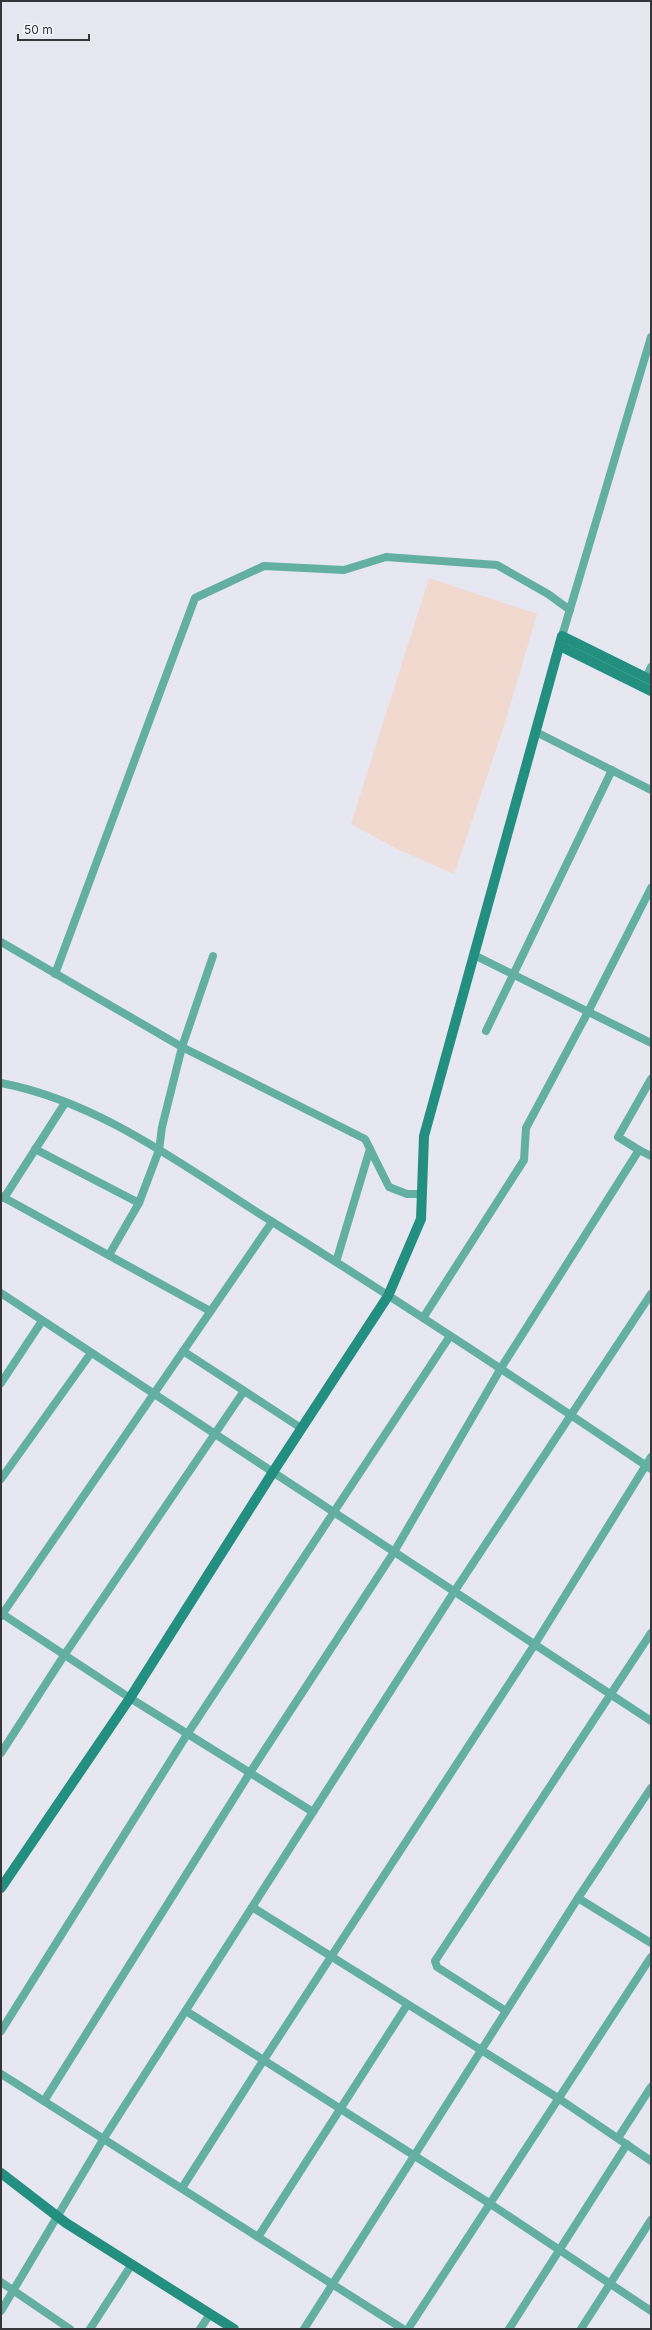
<svg xmlns="http://www.w3.org/2000/svg" width="652" height="2330" font-family="Inter,sans-serif">
	<style>
		.education { fill: #f1d9cf }
		.lines { fill: none; stroke-linecap: round; stroke-linejoin: round }
		.street { stroke: #63b0a3; stroke-width: 8 }
		.secondary { stroke: #238f81; stroke-width: 10 }
	</style>
	<rect width="100%" height="100%" fill="#e6e7f1"/>
	<polygon class="education" points="429,578 537,614 504,726 454,874 399,850 351,824"/>
	<g class="lines">
		<g class="street">
			<polyline points="562,636 651,337"/>
			<polyline points="646,678 651,667"/>
			<polyline points="536,732 651,790"/>
			<polyline points="1,942 182,1047 365,1139 389,1187 407,1194 422,1194"/>
			<polyline points="474,955 651,1043"/>
			<polyline points="55,974 195,598 264,566 344,570 386,557 497,565 548,594 570,610"/>
			<polyline points="486,1031 612,770"/>
			<path d="M1,1083C101,1102 186,1168 271,1221C399,1301 525,1384 651,1469"/>
			<polyline points="35,1149 139,1203"/>
			<polyline points="639,1150 651,1156"/>
			<polyline points="1,1196 210,1311"/>
			<polyline points="4,1198 65,1103"/>
			<polyline points="109,1255 139,1203 159,1150 162,1127 182,1047 213,956"/>
			<polyline points="336,1262 370,1149"/>
			<polyline points="1,1293 651,1721"/>
			<polyline points="423,1318 524,1160 526,1128 588,1012 651,888"/>
			<polyline points="183,1351 301,1428"/>
			<polyline points="1,1383 42,1321"/>
			<polyline points="1,1479 91,1353"/>
			<polyline points="1,1613 130,1698 313,1812"/>
			<polyline points="1,1616 272,1222"/>
			<polyline points="1,1753 65,1654 244,1391"/>
			<polyline points="578,1898 651,1943"/>
			<polyline points="252,1907 558,2098 651,2161"/>
			<polyline points="186,2011 489,2203 651,2311"/>
			<polyline points="506,2011 437,1967 435,1961 651,1633"/>
			<polyline points="1,2031 188,1733 450,1336"/>
			<polyline points="1,2074 403,2329"/>
			<polyline points="44,2101 251,1771 394,1552 501,1368 639,1150 618,1137 651,1079"/>
			<polyline points="618,2138 651,2087"/>
			<polyline points="182,2188 263,2061 535,1644 651,1457"/>
			<polyline points="258,2237 407,2005"/>
			<polyline points="1,2282 70,2329"/>
			<polyline points="1,2311 104,2138 454,1592 651,1294"/>
			<polyline points="90,2329 132,2264"/>
			<polyline points="200,2329 210,2314"/>
			<polyline points="304,2329 578,1898 651,1788"/>
			<polyline points="408,2329 651,1957"/>
			<polyline points="509,2329 627,2144"/>
			<polyline points="581,2329 651,2220"/>
		</g>
		<g class="secondary">
			<polyline points="560,646 651,691"/>
			<polyline points="1,1888 130,1698 273,1472 388,1296 421,1219 424,1136 562,636 651,680"/>
			<polyline points="1,2173 66,2223 234,2329"/>
		</g>
	</g>
	<rect width="652" height="2330" fill="none" stroke="#36363a" stroke-width="4"/>
	<path d="M18 34v6h71v-6" fill="none" stroke="#36363a" stroke-width="2"/>
	<text x="24" y="34" font-size="12" fill="#36363a" stroke="#f4f4ff" stroke-width="3" paint-order="stroke">50 m</text>
</svg>
